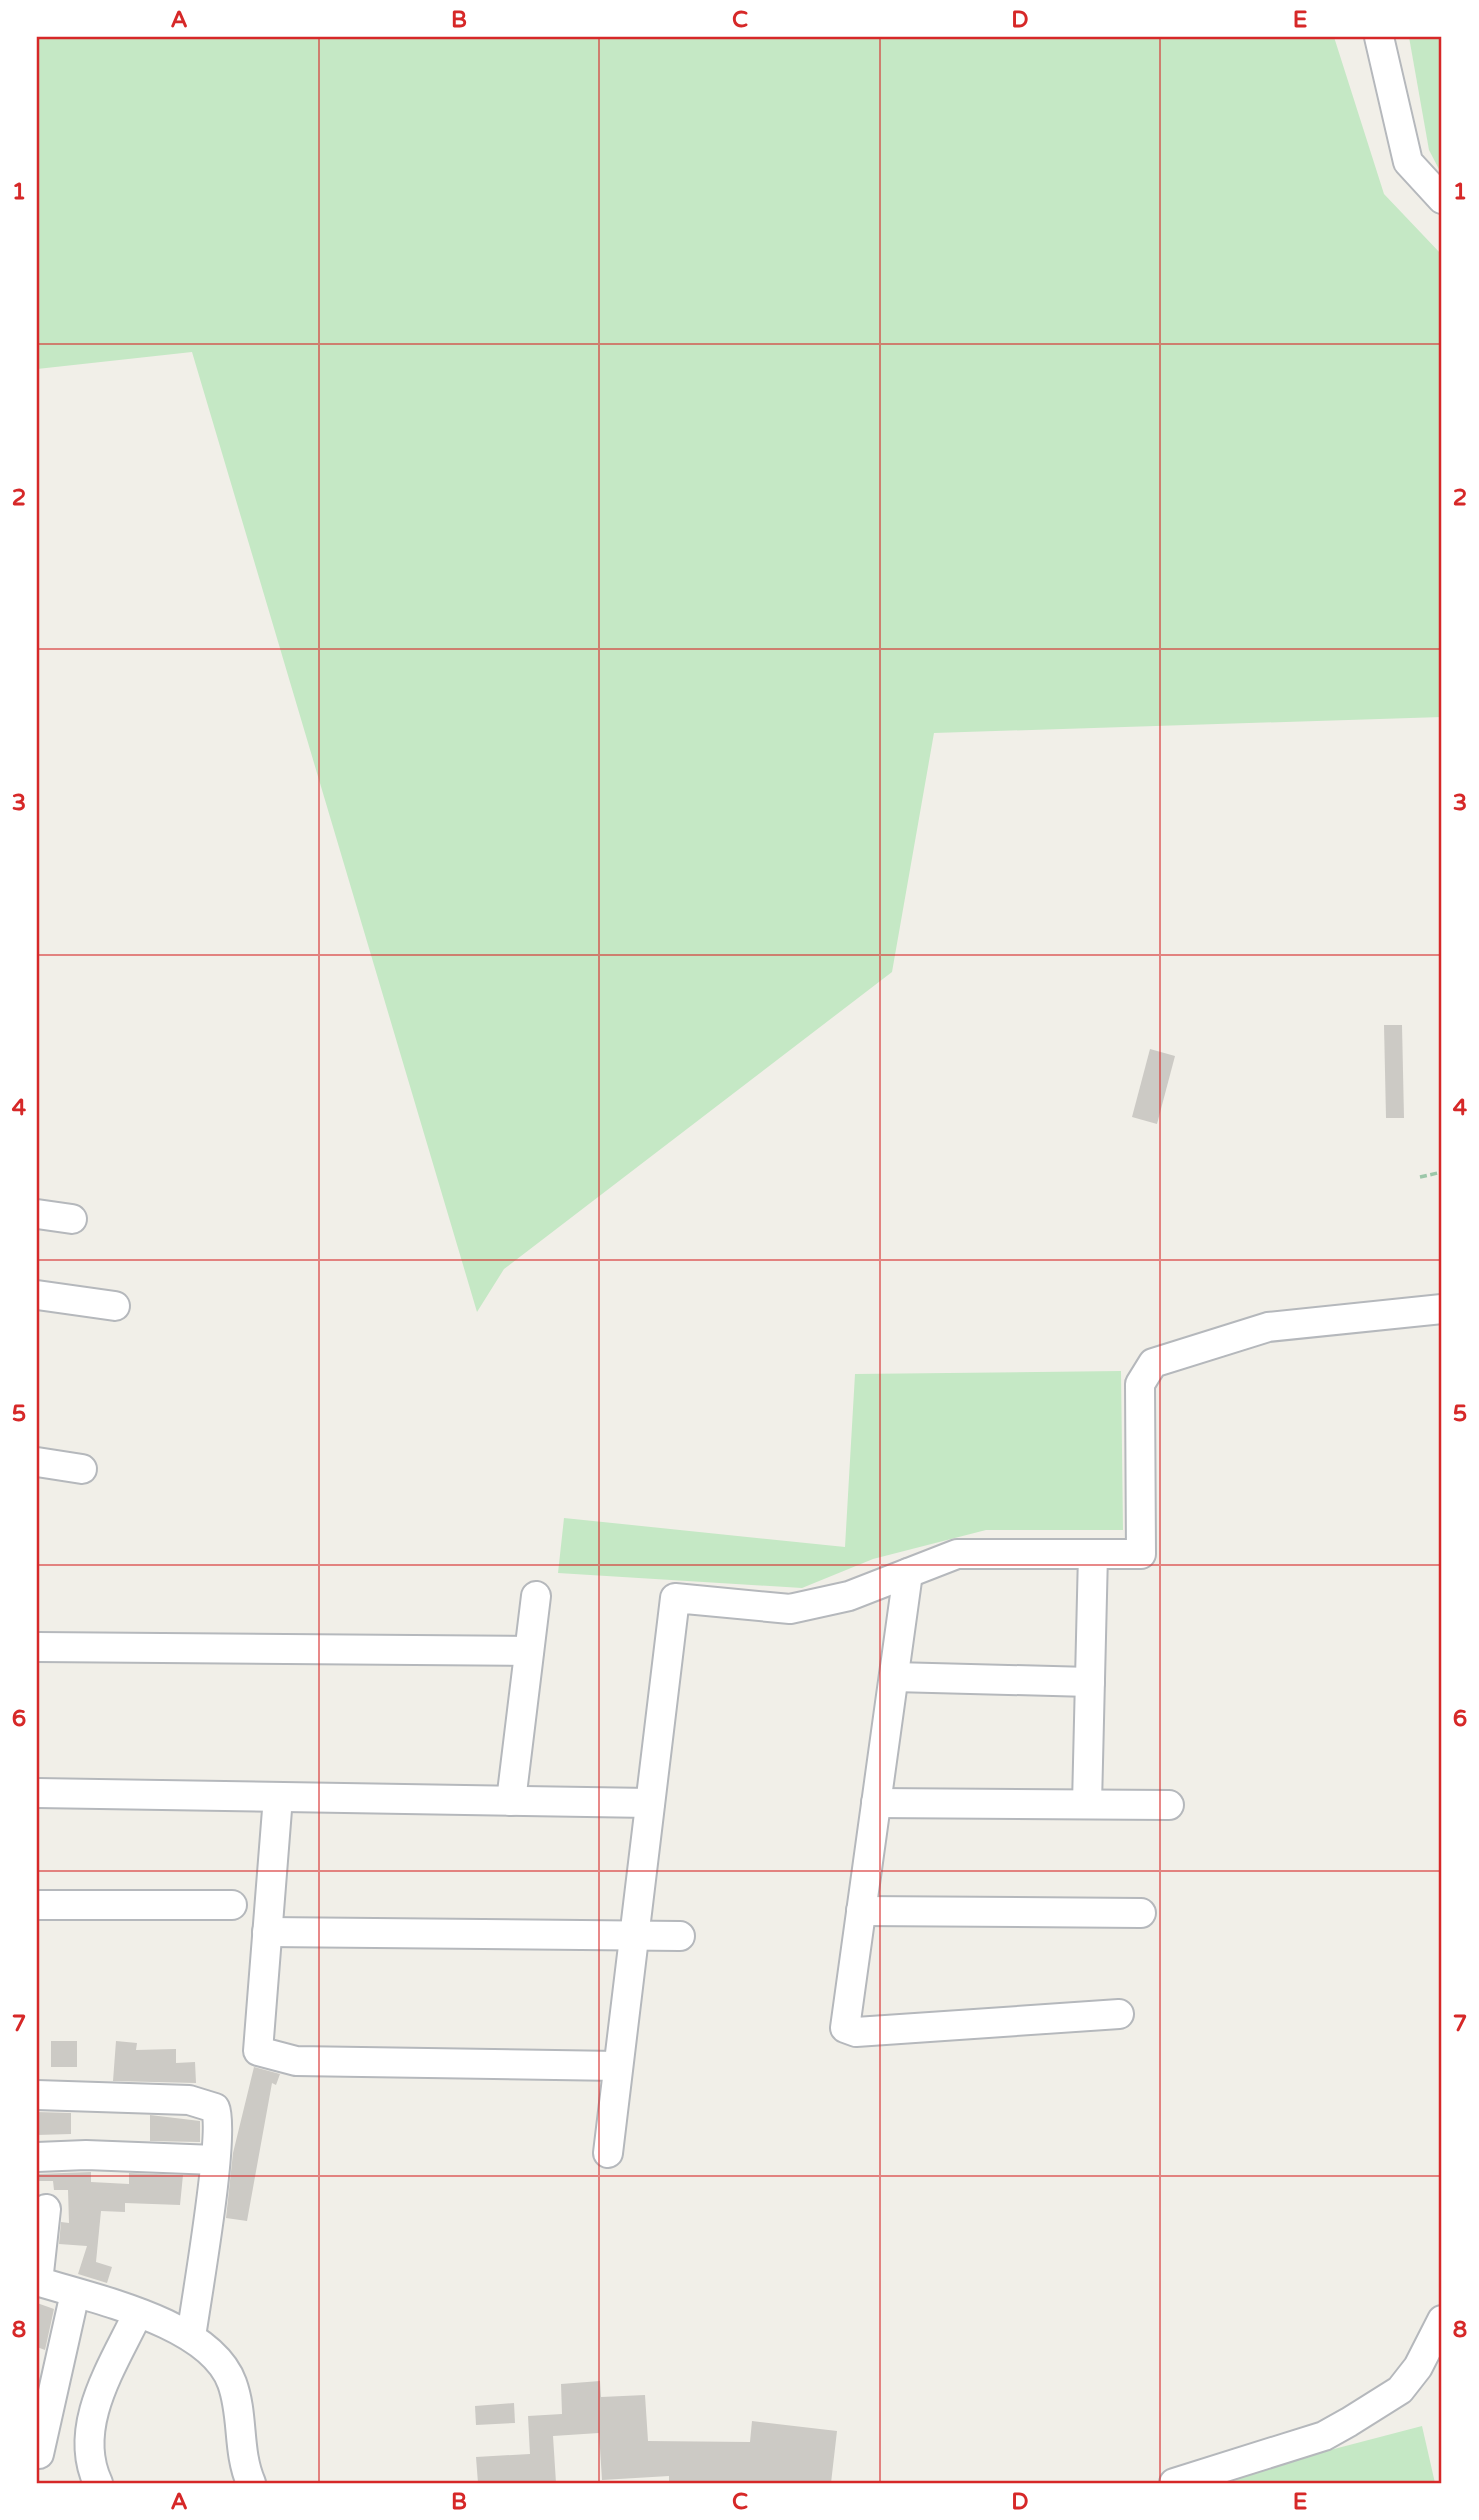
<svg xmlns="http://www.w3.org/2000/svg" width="1479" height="2520" font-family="'Varela Round',sans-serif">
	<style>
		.green { fill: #c5e8c5 }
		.building { fill: #cccac5 }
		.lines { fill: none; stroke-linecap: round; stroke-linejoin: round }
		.minor-casing { stroke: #b5b8bc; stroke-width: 32 }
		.path { stroke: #9cc7a9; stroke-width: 3.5; stroke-dasharray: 7 3.5; stroke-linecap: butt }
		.minor { stroke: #fff; stroke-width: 28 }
		.grid { fill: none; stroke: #d62828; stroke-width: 2; stroke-opacity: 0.55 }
		.neatline { fill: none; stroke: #d62828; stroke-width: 2.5 }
		.grid-label { font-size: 23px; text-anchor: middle; font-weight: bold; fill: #d62828 }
	</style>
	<rect width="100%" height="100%" fill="#f1efe8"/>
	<g class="green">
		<polygon points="37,37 1334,37 1384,194 1442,255 1442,717 934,733 892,972 504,1269 477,1312 192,352 37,369"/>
		<polygon points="1409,37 1442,37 1442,175 1429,150"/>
		<polygon points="1121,1371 1123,1530 986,1530 873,1559 802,1588 558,1573 564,1518 845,1547 855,1374"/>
		<polygon points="1422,2426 1435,2483 1204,2483"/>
	</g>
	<g class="building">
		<polygon points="1384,1025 1402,1025 1404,1118 1386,1118"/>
		<polygon points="1150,1049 1175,1056 1157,1124 1132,1117"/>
		<rect x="51" y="2041" width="26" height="26"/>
		<polygon points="116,2041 137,2043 136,2050 176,2049 176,2063 195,2062 196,2083 113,2081"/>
		<polygon points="254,2067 280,2074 276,2085 272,2083 247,2221 226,2218 233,2153"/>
		<polygon points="37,2112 71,2113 71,2134 37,2135"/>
		<polygon points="150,2115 200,2121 200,2142 150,2141"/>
		<polygon points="91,2172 91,2182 129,2184 129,2173 183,2175 180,2205 125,2203 125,2212 101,2211 96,2262 112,2267 107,2283 78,2274 87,2246 59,2244 61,2222 69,2223 68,2190 54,2190 53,2181 37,2181 37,2174"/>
		<polygon points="37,2303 54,2309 45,2350 37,2347"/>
		<polygon points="600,2381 601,2397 645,2395 648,2441 750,2442 752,2421 837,2431 831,2483 669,2483 669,2476 602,2480 599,2433 553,2436 556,2483 478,2483 476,2457 530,2454 528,2416 562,2414 561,2384"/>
		<polygon points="514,2403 515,2423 476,2425 475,2406"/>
	</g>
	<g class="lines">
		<defs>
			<g id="minor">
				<polyline points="1379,37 1408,162 1442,199"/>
				<polyline points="37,1214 72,1219"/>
				<polyline points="37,1295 115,1306"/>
				<polyline points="37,1462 82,1469"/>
				<polyline points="908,1573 845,2028 856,2032 1119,2014"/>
				<polyline points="37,1647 529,1651"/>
				<polyline points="894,1677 1090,1682"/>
				<polyline points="37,1793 650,1803"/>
				<polyline points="278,1797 258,2051 296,2061 618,2066"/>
				<polyline points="511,1801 536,1596"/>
				<polyline points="876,1803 1169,1805"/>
				<polyline points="1087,1804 1093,1554"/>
				<polyline points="37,1905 232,1905"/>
				<polyline points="861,1911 1141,1913"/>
				<polyline points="267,1932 680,1936"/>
				<path d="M37,2095L189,2100L215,2108C226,2132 196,2300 191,2337"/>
				<polyline points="608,2153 675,1598 790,1609 849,1596 957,1554 1141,1554 1140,1384 1153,1363 1268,1327 1442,1309"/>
				<polyline points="37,2157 86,2155 215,2160"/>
				<path d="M37,2281C93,2299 210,2322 232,2383C244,2416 237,2451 251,2483"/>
				<polyline points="38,2282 46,2209"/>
				<polyline points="39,2454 75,2293"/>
				<path d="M98,2483C71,2426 114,2364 138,2313"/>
				<polyline points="1174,2483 1324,2436 1349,2422 1400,2390 1418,2367 1442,2320"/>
			</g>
		</defs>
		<use href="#minor" class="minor-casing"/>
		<polyline class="path" points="1420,1177 1442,1172"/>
		<use href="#minor" class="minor"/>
	</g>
	<path class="grid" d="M319,37V2483M599,37V2483M880,37V2483M1160,37V2483M37,344H1442M37,649H1442M37,955H1442M37,1260H1442M37,1565H1442M37,1871H1442M37,2176H1442"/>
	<rect width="1479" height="2520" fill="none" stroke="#ffffff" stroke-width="77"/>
	<rect x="38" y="38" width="1402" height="2444" class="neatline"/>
	<g class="grid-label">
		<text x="179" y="27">A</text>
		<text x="459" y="27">B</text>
		<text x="740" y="27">C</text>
		<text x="1020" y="27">D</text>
		<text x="1300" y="27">E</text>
		<text x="19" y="199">1</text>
		<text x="1460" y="199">1</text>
		<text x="19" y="505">2</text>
		<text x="1460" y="505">2</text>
		<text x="19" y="810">3</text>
		<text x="1460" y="810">3</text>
		<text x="19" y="1115">4</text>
		<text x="1460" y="1115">4</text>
		<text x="19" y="1421">5</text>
		<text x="1460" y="1421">5</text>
		<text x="19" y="1726">6</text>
		<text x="1460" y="1726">6</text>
		<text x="19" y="2031">7</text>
		<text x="1460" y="2031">7</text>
		<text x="19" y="2337">8</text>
		<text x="1460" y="2337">8</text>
		<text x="179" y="2509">A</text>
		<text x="459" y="2509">B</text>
		<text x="740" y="2509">C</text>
		<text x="1020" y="2509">D</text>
		<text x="1300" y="2509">E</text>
	</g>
</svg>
